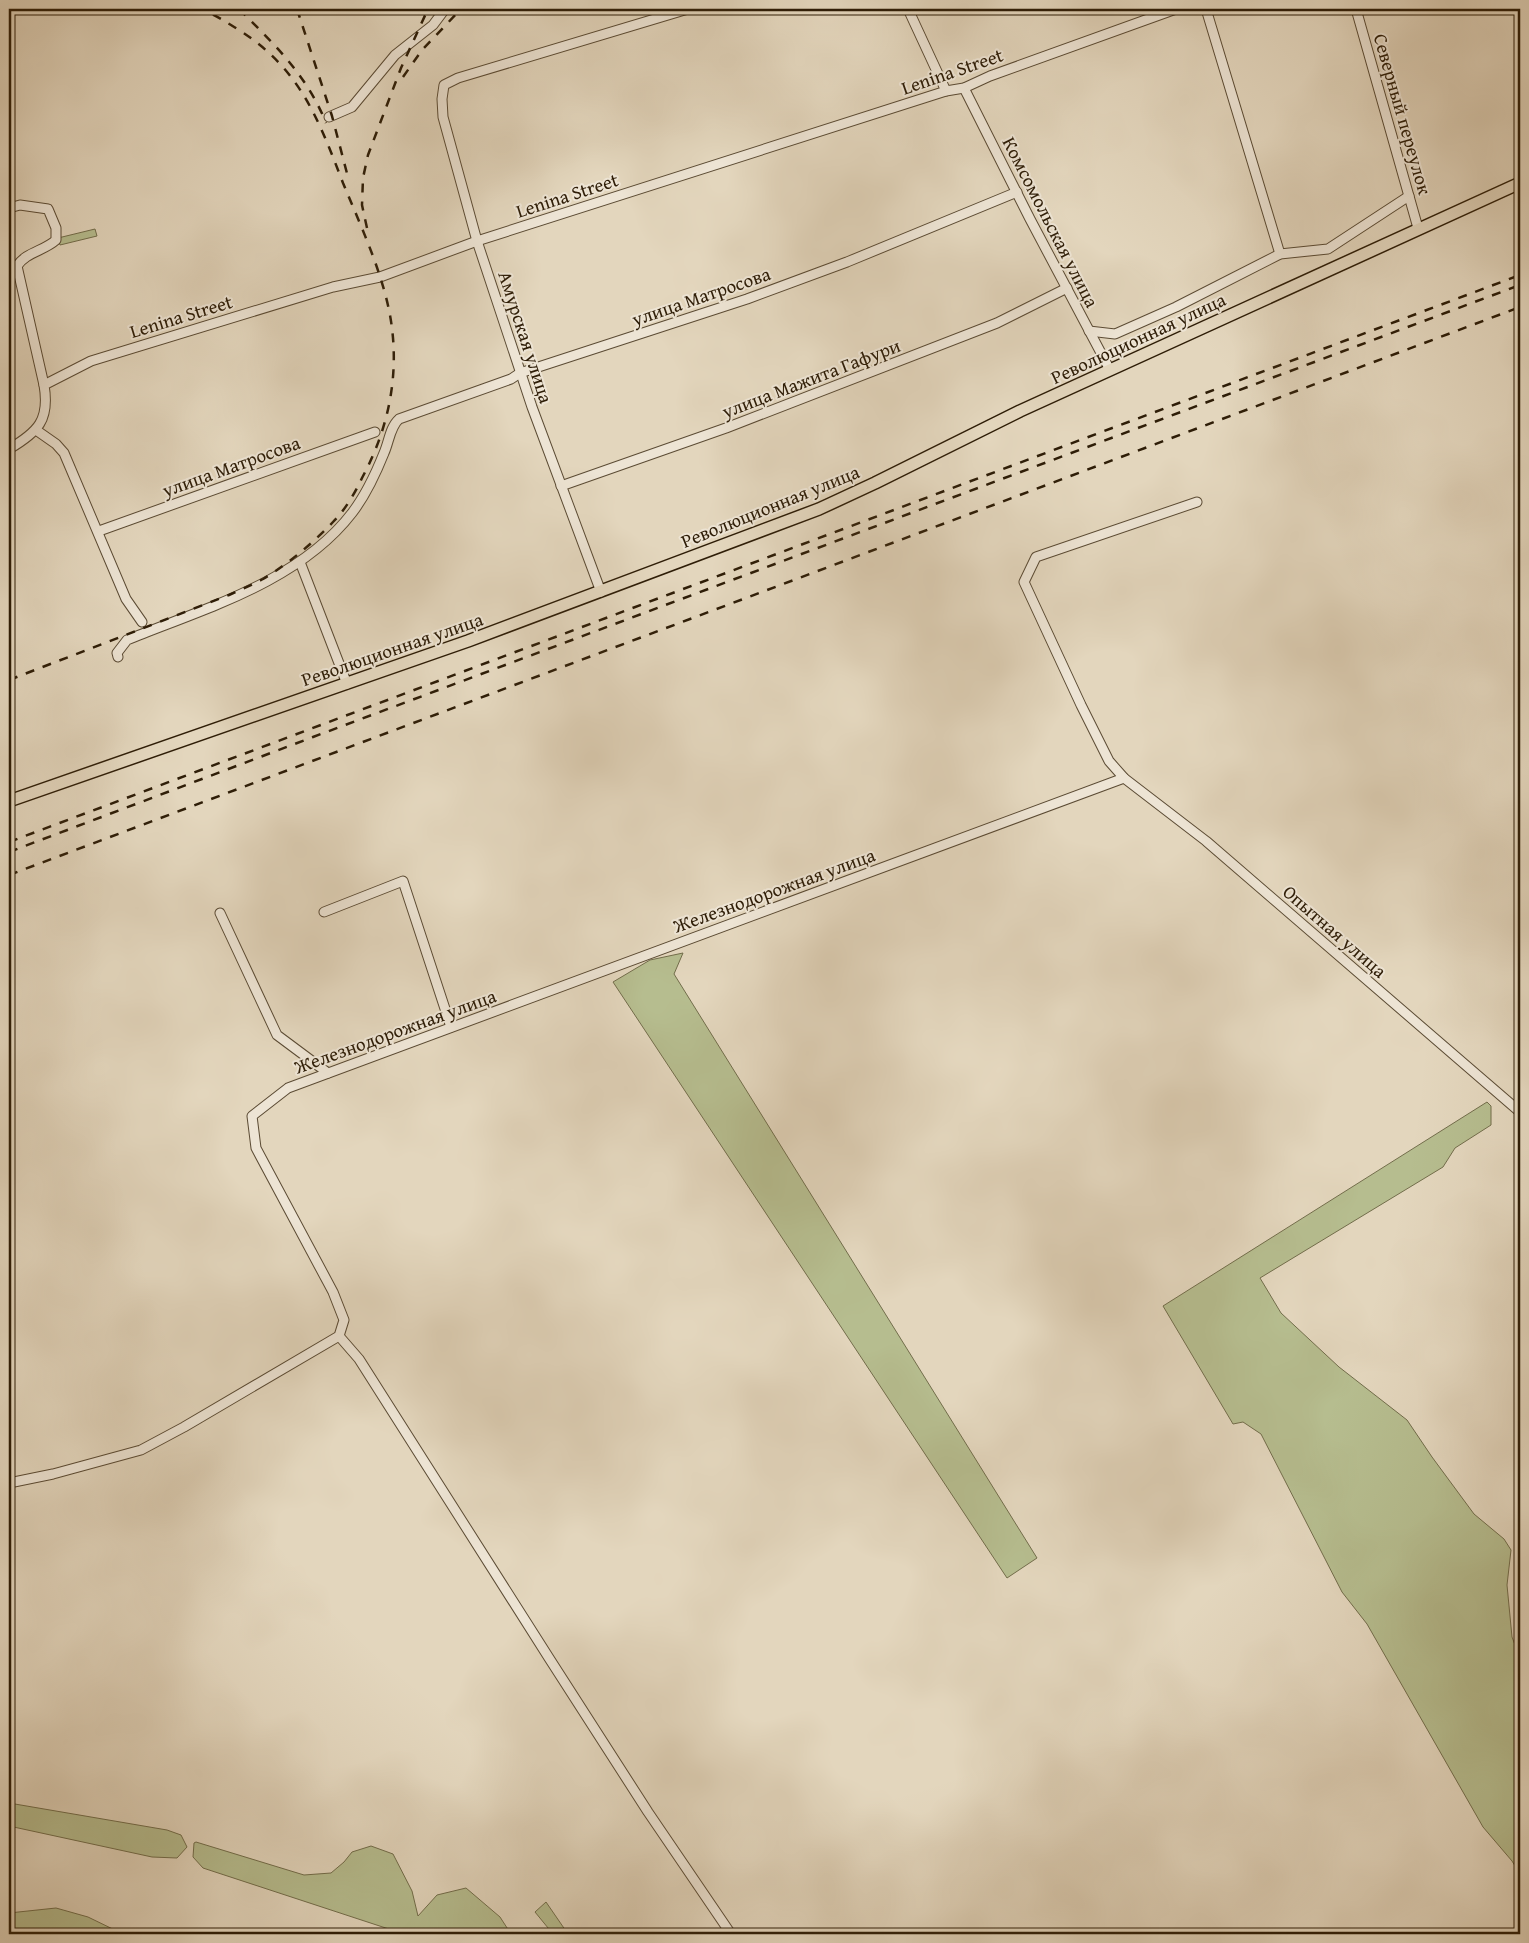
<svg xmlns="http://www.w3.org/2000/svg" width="1529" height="1943" font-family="'Gentium Book Plus',serif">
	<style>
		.green { fill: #b6bd8f; stroke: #726d4b }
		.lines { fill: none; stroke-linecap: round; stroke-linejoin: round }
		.minor-casing { stroke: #5b4b34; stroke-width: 11 }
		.major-casing { stroke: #2e1d07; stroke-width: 14 }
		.minor { stroke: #ede4d4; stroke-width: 9 }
		.major { stroke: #e3d6bd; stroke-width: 11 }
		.rail { stroke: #2e1d07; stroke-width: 2.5; stroke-dasharray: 9 9; stroke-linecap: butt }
		.labels { text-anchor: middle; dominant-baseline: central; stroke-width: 4; stroke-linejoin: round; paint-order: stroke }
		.street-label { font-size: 19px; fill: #2e1d07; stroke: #ede4d4 }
	</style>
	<rect width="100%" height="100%" fill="#e3d6bd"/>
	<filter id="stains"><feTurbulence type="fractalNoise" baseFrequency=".004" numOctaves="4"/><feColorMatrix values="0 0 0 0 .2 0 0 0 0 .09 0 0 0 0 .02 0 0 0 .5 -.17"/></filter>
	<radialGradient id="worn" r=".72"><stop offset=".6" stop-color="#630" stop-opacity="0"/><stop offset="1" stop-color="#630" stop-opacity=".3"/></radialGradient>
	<g class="green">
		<polygon points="95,229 97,236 60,245 58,238"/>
		<polygon points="683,953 674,974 1037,1558 1007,1578 613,982 650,960"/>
		<polygon points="1487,1102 1491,1106 1491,1125 1455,1148 1443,1167 1260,1278 1281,1313 1339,1367 1407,1420 1432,1457 1474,1514 1504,1539 1511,1550 1507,1585 1512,1637 1520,1658 1520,1874 1512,1861 1483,1827 1367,1624 1342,1592 1261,1434 1243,1422 1233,1424 1163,1306"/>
		<polygon points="9,1803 167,1830 181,1835 187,1847 177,1858 152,1857 9,1826"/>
		<polygon points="196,1842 304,1875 331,1873 344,1862 352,1852 371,1846 393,1854 412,1891 418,1916 437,1895 466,1888 500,1917 511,1934 404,1934 203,1868 193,1857 194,1843"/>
		<polygon points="546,1902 568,1934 553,1934 535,1912"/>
		<polygon points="56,1908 88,1917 123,1934 9,1934 9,1913"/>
	</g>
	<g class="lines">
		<defs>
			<g id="minor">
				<polyline points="908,9 946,91"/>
				<polyline points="1206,9 1280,254"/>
				<polyline points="1356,9 1418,228"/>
				<polyline points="964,88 1030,219 1110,370"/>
				<polyline points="329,117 352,107 395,55 433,25 445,9"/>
				<path d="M9,208L20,205L48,209L56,228V240C44,251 26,252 17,266"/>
				<polyline points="9,268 17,266 44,385"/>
				<polyline points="1089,331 1115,334 1176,307 1280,254 1328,249 1409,196"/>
				<polyline points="36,430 56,444 64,453 126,599 142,622"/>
				<path d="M9,449C38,432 50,420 44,385L91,361L333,287L380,277L477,241L946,91L964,88L990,76L1176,9"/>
				<polyline points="561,486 726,428 997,323 1067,288"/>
				<polyline points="1197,502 1036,557 1024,582 1081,705 1109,761 1124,778 1206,841 1520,1112"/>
				<polyline points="99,531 375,432"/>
				<polyline points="300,562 347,684"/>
				<polyline points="601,592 532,407 477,241 443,117 442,99 444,85 458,78 688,9"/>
				<path d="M118,657L117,653L127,640C203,609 299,582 352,513C365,496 376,473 384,453C389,442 390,427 399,419L511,379L520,373L747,299L847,262L1017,192"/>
				<polyline points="324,912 403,881 451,1027"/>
				<polyline points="220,913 277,1035 328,1073"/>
				<polyline points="339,1336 359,1359 549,1658 648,1812 731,1934"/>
				<polyline points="9,1483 53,1474 141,1450 184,1427 339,1336 344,1320 333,1292 256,1148 252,1116 288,1088 1124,778"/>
			</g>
			<polyline id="major" points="9,801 468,641 819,509 875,483 1020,411 1520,183"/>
		</defs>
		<use href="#minor" class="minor-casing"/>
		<use href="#major" class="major-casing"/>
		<use href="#minor" class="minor"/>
		<use href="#major" class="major"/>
		<g class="rail">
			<path d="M239,9C274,44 307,75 326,123"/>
			<polyline points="297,9 332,116 349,181"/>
			<polyline points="403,77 422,50 461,9"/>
			<polyline points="367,228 362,205 363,178 368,155 401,68 428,9"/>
			<path d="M9,680L229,595C240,590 252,585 263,579C288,564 313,543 333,522C345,510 355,493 362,478C390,426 401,369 389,310C380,267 360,224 343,183C318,118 300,69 239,30C226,22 214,14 200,9"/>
			<polyline points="9,842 1520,275"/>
			<polyline points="9,852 313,737 1520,285"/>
			<polyline points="9,875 1520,307"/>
		</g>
	</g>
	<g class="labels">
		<g class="street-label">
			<text transform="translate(952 71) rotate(-19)">Lenina Street</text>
			<text transform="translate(1403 114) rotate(74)">Северный переулок</text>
			<text transform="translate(567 195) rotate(-18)">Lenina Street</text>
			<text transform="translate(1051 222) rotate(63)">Комсомольская улица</text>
			<text transform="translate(701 296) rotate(-19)">улица Матросова</text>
			<text transform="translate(181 316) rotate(-17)">Lenina Street</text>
			<text transform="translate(526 337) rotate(72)">Амурская улица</text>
			<text transform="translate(1138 338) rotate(-25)">Революционная улица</text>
			<text transform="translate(811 378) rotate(-21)">улица Мажита Гафури</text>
			<text transform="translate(231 466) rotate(-20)">улица Матросова</text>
			<text transform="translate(770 506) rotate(-22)">Революционная улица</text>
			<text transform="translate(392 649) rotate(-19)">Революционная улица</text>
			<text transform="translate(774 890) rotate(-20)">Железнодорожная улица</text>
			<text transform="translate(1335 931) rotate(41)">Опытная улица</text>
			<text transform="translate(395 1031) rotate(-20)">Железнодорожная улица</text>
		</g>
	</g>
	<rect width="1529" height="1943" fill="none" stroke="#e3d6bd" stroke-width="30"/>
	<rect x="10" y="10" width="1509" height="1923" fill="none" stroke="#2e1d07" stroke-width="2.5"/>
	<rect x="15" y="15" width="1499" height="1913" fill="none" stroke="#2e1d07"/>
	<rect width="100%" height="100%" filter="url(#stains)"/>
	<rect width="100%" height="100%" fill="url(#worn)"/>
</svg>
